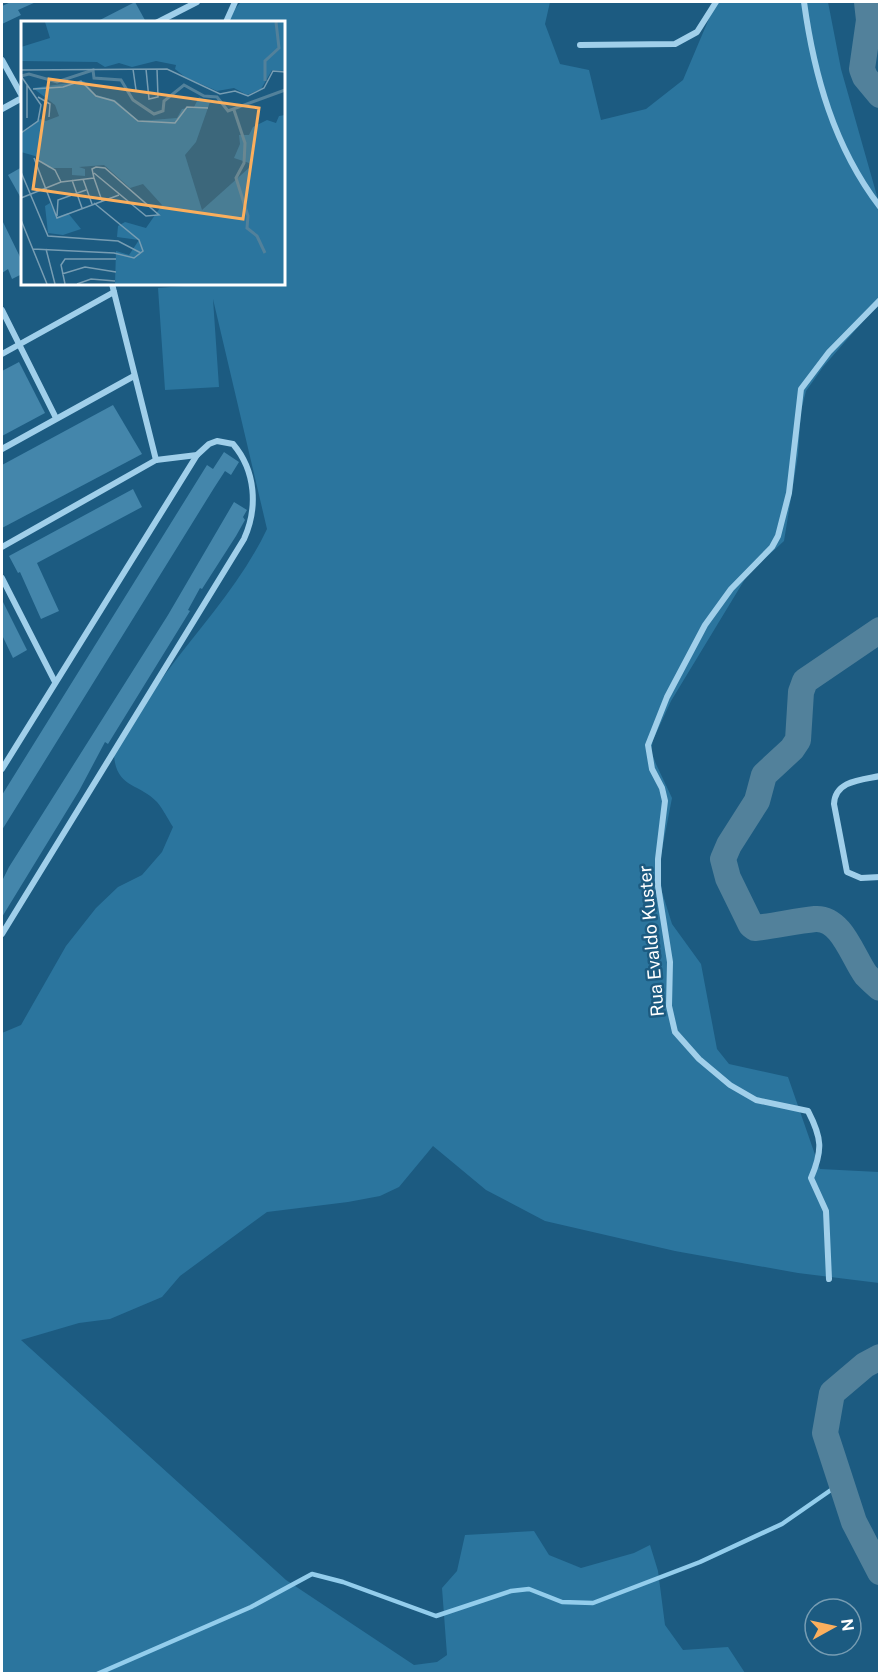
<svg xmlns="http://www.w3.org/2000/svg" width="881" height="1675" font-family="'Public Sans',sans-serif">
	<style>
		.green { fill: #2b759e }
		.lines { fill: none; stroke-linecap: round; stroke-linejoin: round }
		.stream { stroke: #93cdec; stroke-width: 4.5 }
		.river { stroke: #52819b; stroke-width: 26 }
		.building { fill: #4486ab }
		.street { stroke: #a0cfea; stroke-width: 6 }
		.labels { text-anchor: middle; dominant-baseline: central; stroke-width: 5; stroke-linejoin: round; paint-order: stroke }
		.street-label { font-size: 18px; fill: #fff; stroke: #1c5b81 }
		.inset-river { fill: none; stroke: #52819b; stroke-width: 3 }
		.inset-road { fill: none; stroke: #779db3; stroke-width: 1.5 }
		.view { fill: #fbaf5d; fill-opacity: 0.15; stroke: #fbaf5d; stroke-width: 3 }
		.inset-edge { fill: none; stroke: #fff; stroke-width: 3 }
	</style>
	<rect width="100%" height="100%" fill="#1c5b81"/>
	<path class="green" d="M241,2H550L545,24L560,64L589,70L601,120L646,109L683,80L716,2H828L841,69L879,203V303L823,367L806,391L801,411L798,455L784,541L748,574L671,701L653,740L651,751L656,764L672,798L659,865L662,892L672,924L701,964L717,1049L729,1064L788,1077L820,1169L879,1172V1283L798,1273L675,1251L545,1221L486,1190L433,1146L399,1187L380,1196L348,1202L267,1212L180,1276L162,1297L110,1319L79,1323L21,1340L286,1580L414,1665L437,1662L447,1655L442,1588L457,1571L465,1535L534,1531L549,1555L581,1568L634,1553L650,1545L658,1571L665,1625L683,1650L728,1647L745,1673H2V1033L21,1025L66,946L96,908L118,887L142,875L162,852L173,827C168,819 163,809 157,802C139,783 116,788 114,755C131,727 147,699 166,673C201,626 242,582 267,529L213,299L219,387L165,390L158,288L210,284H284V22H224Z"/>
	<g class="lines">
		<polyline class="stream" points="97,1674 251,1607 312,1574 343,1582 436,1616 511,1591 529,1589 562,1602 593,1603 700,1562 782,1524 841,1483"/>
		<g class="river">
			<polyline points="867,2 869,20 862,69 865,77 880,95"/>
			<path d="M880,630L805,681L801,692L798,740L792,749L764,775L757,801L729,845L723,859L728,878L751,925L755,928C775,926 795,921 815,919C842,917 853,958 866,975C870,979 875,984 880,988"/>
			<polyline points="880,1357 865,1365 832,1393 825,1433 854,1522 880,1572"/>
		</g>
	</g>
	<g class="building">
		<polygon points="11,2 36,2 18,10 21,15 2,24 2,6"/>
		<polygon points="135,2 146,22 96,22"/>
		<polygon points="22,167 22,200 8,175"/>
		<polygon points="2,220 22,261 22,274 12,279 8,269 2,273"/>
		<polygon points="19,362 45,413 2,436 2,371"/>
		<polygon points="113,405 142,454 2,528 2,465"/>
		<polygon points="224,452 239,462 231,475 225,471 214,488 2,830 2,795 207,465 213,469"/>
		<polygon points="133,489 142,507 37,563 59,611 41,619 20,572 18,573 9,556"/>
		<polygon points="234,502 247,510 243,517 245,520 236,536 202,589 200,588 188,610 190,611 108,744 105,742 79,791 2,917 2,881 9,867 168,615"/>
		<polygon points="2,600 27,650 13,658 2,635"/>
	</g>
	<g class="lines">
		<g class="street">
			<path d="M804,2C814,75 834,147 880,207"/>
			<polyline points="158,22 197,2"/>
			<polyline points="226,22 235,2"/>
			<polyline points="580,45 675,44 697,32 716,2"/>
			<polyline points="2,60 22,96"/>
			<polyline points="2,109 22,98"/>
			<polyline points="112,284 156,460"/>
			<polyline points="2,310 56,418"/>
			<polyline points="2,354 114,292"/>
			<polyline points="2,449 134,376"/>
			<path d="M2,547L156,460L197,455L209,444L217,441L233,444C256,471 258,508 244,539L2,934"/>
			<polyline points="2,578 55,682"/>
			<polyline points="2,769 197,455"/>
			<path d="M880,776C860,780 835,781 834,804L847,872L861,878L880,877"/>
			<path d="M829,1279L826,1211L811,1178C823,1150 822,1138 808,1111L756,1100L730,1085L699,1059L675,1032L669,1006L670,962L658,886V859L665,801L662,788L652,769L648,745L667,697L705,625L731,589L772,547L778,536L789,493L801,389L829,352L880,300"/>
		</g>
	</g>
	<g class="labels">
		<g class="street-label">
			<text transform="translate(651 941) rotate(-95)">Rua Evaldo Kuster</text>
		</g>
	</g>
	<g transform="translate(21 21)">
		<rect width="264" height="264" fill="#1c5b81"/>
		<path d="M24,1H264V50L251,49L240,68L226,74L213,67L196,70L164,56L154,48L155,44L135,40L111,46L98,42L84,46L76,41L0,40V26L29,17ZM63,60L75,74L94,79L118,100L156,97L161,88L173,86L178,76L189,81L175,121L164,134L181,189L229,146L228,142L213,137L219,123L218,114H228L232,106L246,99L255,102L258,95L264,94V263H94L95,230L108,234L118,219L96,216L97,205L104,201L125,207L141,184L122,163L109,167L83,144L58,146L64,148V155L51,154V147H28L14,135L0,131V112L19,98L25,100L38,95L34,84L12,67ZM29,182L36,196L47,192L60,208L42,214L27,212L24,185Z" fill="#2b759e"/>
		<path class="inset-river" d="M0,55L8,53L36,61L72,49L73,57L100,59L112,79L133,93L142,90L143,80L163,64L183,75L196,76L207,90L264,69M244,60V40L258,27L255,1M213,89L224,122L223,142L215,157L227,195L226,207L236,215L244,232"/>
		<path class="inset-road" d="M112,48L115,69M125,48L128,78L137,76L136,48M0,49L146,48L199,73L214,70L227,75L243,67L252,50L264,51M0,55L20,84L17,100L0,112M12,68L42,66L60,60L75,75L93,80L117,100L154,102L166,86L187,87M17,76L29,83L28,96M6,97V64M13,137L36,197L98,174M15,138L34,149L40,161M0,151L27,215L97,220L120,232M73,152L125,195L138,194L84,147L75,146L71,148L73,157L81,180M62,158L71,183M51,159L61,187M0,177L40,161L73,157M36,195L37,179L65,169M0,199L26,263M12,228L93,232L113,237L122,230L118,219L73,182M25,228L34,263M41,253L64,246L95,251M44,263L40,244L44,238H95M56,263L70,258L94,260"/>
		<path class="view" d="M28,58L238,87L222,198L12,168Z"/>
		<rect width="264" height="264" class="inset-edge"/>
	</g>
	<rect width="881" height="1675" fill="none" stroke="#ffffff" stroke-width="6"/>
	<g transform="translate(833 1627) rotate(82)"><circle r="28" fill="#1c5b81" stroke="#779db3" stroke-width="1.5"/>
	<path d="M0-4.5L10 22L0 15L-10 22Z" fill="#fbaf5d"/>
	<text y="-9" font-size="16" font-weight="bold" text-anchor="middle" fill="#ffffff">N</text>
	</g>
</svg>
